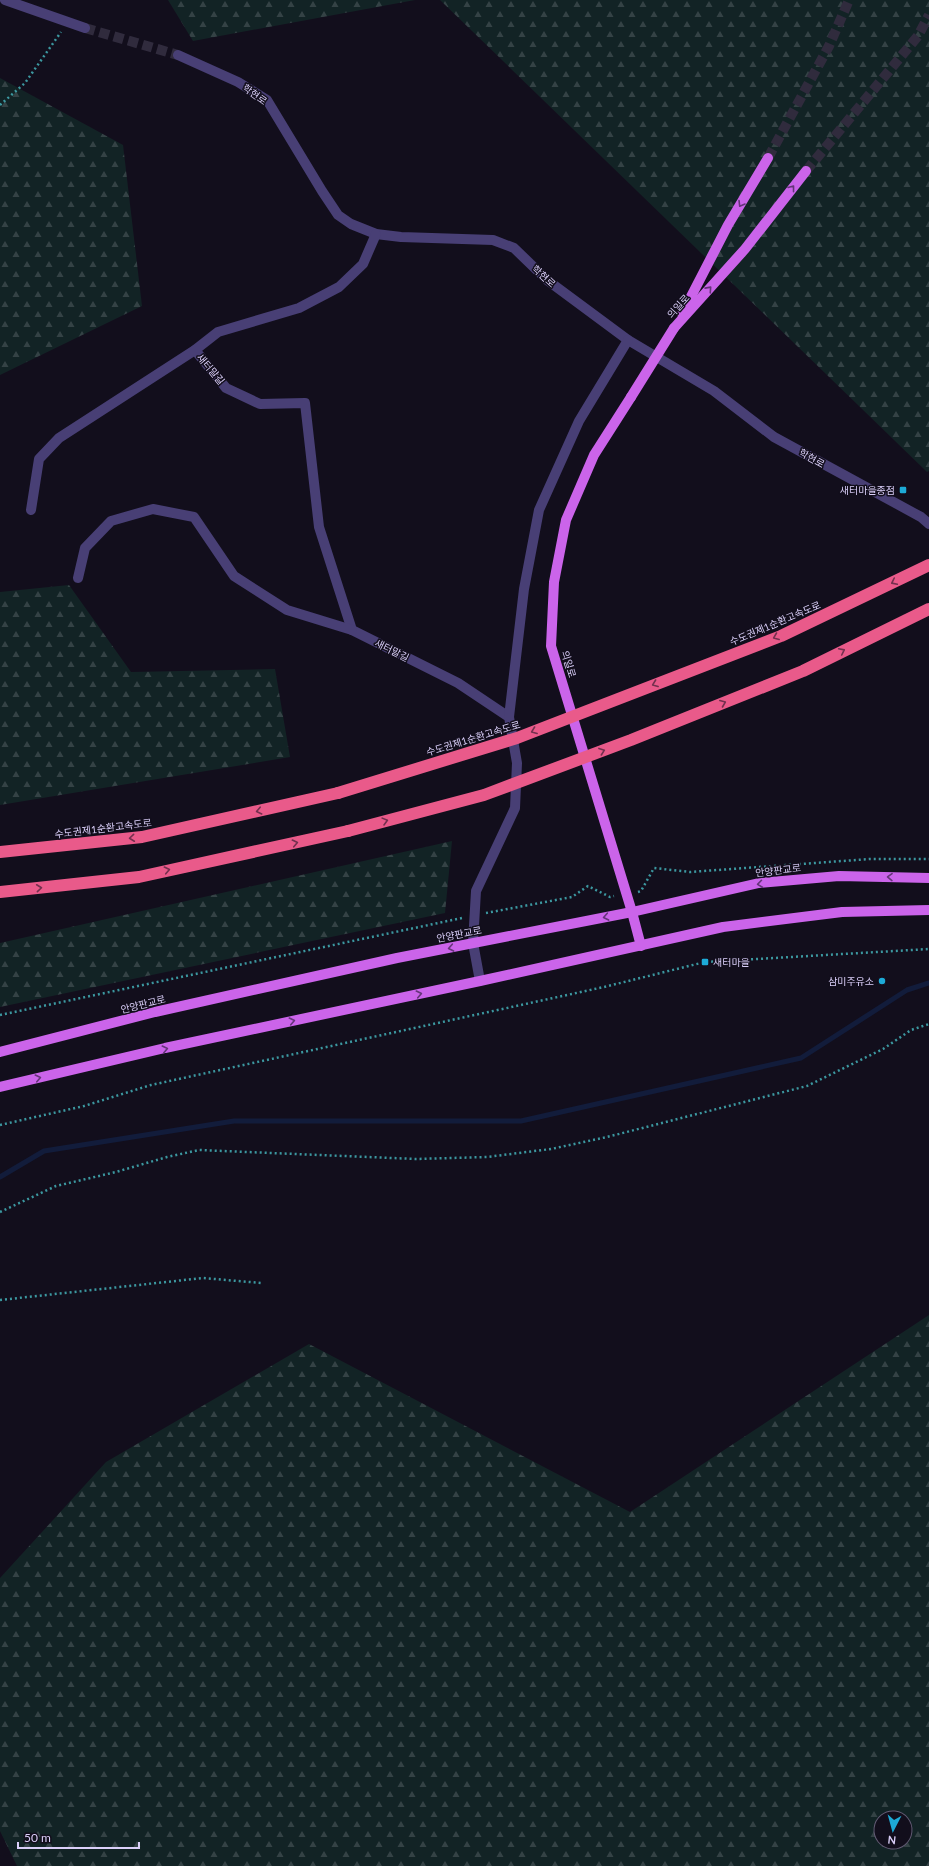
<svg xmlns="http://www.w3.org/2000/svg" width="929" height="1866" font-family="Lato,'Noto Sans KR',sans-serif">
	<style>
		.forest { fill: url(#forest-firs); fill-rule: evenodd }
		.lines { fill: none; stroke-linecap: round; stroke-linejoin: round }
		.stream { stroke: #121c3b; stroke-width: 5 }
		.minor-tunnel { stroke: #302b3d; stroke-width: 10; stroke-dasharray: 10 5; stroke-linecap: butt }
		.major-tunnel { stroke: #302b3d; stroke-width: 10; stroke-dasharray: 10 5; stroke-linecap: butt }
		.path { stroke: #3c98a0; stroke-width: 2.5; stroke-dasharray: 2 3; stroke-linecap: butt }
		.minor { stroke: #483f75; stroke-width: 10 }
		.major { stroke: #cb64ea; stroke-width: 10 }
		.highway { stroke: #e95a8a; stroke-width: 12 }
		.major-bridge { stroke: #cb64ea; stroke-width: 10 }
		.highway-bridge { stroke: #e95a8a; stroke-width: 12 }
		.oneway { stroke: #653579 }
		.oneway2 { stroke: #73304e }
		.poi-dot { fill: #1daad7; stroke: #120e1c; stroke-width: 1.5 }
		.labels { text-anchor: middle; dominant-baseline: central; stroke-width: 3; stroke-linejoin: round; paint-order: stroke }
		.street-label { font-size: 10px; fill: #dacff9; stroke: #120e1c }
		.poi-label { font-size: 10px; fill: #dacff9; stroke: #120e1c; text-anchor: end }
	</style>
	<defs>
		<pattern id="forest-firs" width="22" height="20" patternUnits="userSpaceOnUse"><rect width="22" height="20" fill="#122325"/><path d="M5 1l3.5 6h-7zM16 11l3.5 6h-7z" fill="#344245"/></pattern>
	</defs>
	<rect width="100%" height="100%" fill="#120e1c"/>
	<g class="forest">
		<polygon points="168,0 415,0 193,41"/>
		<polygon points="440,0 929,0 929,471 927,472"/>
		<polygon points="0,78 123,145 142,306 0,375"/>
		<polygon points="69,585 131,672 275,669 290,757 0,805 0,592"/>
		<polygon points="452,841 445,913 0,1007 0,943"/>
		<path d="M929,1315V1866H17L0,1831V1578L106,1462L309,1344L630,1512ZM881,1818H905V1842H881Z"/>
	</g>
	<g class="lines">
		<polyline class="stream" points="0,1177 44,1151 234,1121 521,1121 801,1058 907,990 929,983"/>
		<polyline class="minor-tunnel" points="85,28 178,55"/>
		<g class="major-tunnel">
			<polyline points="768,158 829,46 849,0"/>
			<polyline points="806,171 918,36 929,15"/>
		</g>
		<g class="path">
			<polyline points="0,105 25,83 61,32"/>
			<polyline points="638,892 641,891 654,868 690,872 870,859 929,859"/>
			<polyline points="486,913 572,897 588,886 610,897 614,896"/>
			<polyline points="0,1015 462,918"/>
			<polyline points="0,1125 84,1106 151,1085 604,987 705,962 929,949"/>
			<polyline points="0,1212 56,1186 116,1172 167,1157 199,1150 416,1159 487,1157 551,1149 607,1137 807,1086 883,1049 911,1030 929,1024"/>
			<polyline points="0,1300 203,1278 261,1283"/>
		</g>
		<g class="minor">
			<polyline points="5,0 85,28"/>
			<polyline points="178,55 238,82 267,100 322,191 338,215 351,224 376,234 401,237 493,240 514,248 547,280 628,340 714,391 774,437 921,517 929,524"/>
			<polyline points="195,350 226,388 260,404 305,403 319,527 352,630 458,683 509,717 517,763 515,808 476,891 473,943 480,981"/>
			<polyline points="31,510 39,459 59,438 195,350 218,332 299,308 339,287 363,264 376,234"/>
			<polyline points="78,578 85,548 111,521 153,509 194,517 234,576 287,610 352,630"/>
			<polyline points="509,717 524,589 539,510 579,421 628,340"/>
		</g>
		<g class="major">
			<polyline points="682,314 728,225 768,158"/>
			<polyline points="674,328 745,249 806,171"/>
			<polyline points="631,397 594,455 566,520 554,582 551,646 632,912 641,946"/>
			<polyline points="0,1052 155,1012 397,958 632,912 759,883 839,876 929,878"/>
			<polyline points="0,1087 165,1048 480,981 723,927 842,912 929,910"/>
		</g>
		<g class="highway">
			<polyline points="0,852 142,837 338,793"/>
			<polyline points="0,892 139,877 348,831"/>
		</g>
		<polyline class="major-bridge" points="631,397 674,328"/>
		<g class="highway-bridge">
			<polyline points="338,793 517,738 781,636 929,565"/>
			<polyline points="348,831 484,795 631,740 803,671 929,609"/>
		</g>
	</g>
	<defs><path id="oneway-chevron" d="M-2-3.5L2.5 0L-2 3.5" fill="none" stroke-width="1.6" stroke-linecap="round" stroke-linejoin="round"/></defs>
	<g class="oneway">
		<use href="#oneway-chevron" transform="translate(792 188) rotate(-52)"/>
		<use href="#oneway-chevron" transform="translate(741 204) rotate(121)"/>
		<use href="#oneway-chevron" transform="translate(709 289) rotate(-48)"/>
		<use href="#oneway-chevron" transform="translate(890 877) rotate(-179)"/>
		<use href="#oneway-chevron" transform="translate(760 884) rotate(172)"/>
		<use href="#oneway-chevron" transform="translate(606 917) rotate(169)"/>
		<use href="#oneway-chevron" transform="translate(451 948) rotate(169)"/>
		<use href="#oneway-chevron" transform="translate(419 994) rotate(-12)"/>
		<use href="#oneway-chevron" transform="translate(292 1021) rotate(-12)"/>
		<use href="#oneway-chevron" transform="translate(165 1049) rotate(-13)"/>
		<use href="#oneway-chevron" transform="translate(38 1078) rotate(-13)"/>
	</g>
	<g class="oneway2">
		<use href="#oneway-chevron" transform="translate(894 582) rotate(154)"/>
		<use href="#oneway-chevron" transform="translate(776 637) rotate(158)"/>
		<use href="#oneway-chevron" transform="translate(842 651) rotate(-26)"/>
		<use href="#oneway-chevron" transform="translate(655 684) rotate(159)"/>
		<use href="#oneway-chevron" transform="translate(723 703) rotate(-22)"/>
		<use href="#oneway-chevron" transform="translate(534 731) rotate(159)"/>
		<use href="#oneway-chevron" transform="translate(602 751) rotate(-20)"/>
		<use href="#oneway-chevron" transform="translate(259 811) rotate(167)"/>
		<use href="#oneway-chevron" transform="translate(385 821) rotate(-15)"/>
		<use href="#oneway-chevron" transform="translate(132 838) rotate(174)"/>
		<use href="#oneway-chevron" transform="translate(295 843) rotate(-12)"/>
		<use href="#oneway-chevron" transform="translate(167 870) rotate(-12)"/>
		<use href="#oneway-chevron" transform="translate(39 888) rotate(-6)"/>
	</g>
	<g class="poi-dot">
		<rect x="899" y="486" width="8" height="8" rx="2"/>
		<rect x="701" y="958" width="8" height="8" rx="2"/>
		<circle cx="882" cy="981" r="4"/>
	</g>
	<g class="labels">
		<g class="street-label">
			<text transform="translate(255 94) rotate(36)">학현로</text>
			<text transform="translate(544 276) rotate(42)">학현로</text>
			<text transform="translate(678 306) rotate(-48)">의일로</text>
			<text transform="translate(211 369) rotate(50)">새터말길</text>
			<text transform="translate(812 458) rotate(29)">학현로</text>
			<text transform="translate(775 623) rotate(-23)">수도권제1순환고속도로</text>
			<text transform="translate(392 650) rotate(26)">새터말길</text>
			<text transform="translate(569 664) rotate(73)">의일로</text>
			<text transform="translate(473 738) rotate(-17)">수도권제1순환고속도로</text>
			<text transform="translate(103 828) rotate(-7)">수도권제1순환고속도로</text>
			<text transform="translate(778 870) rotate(-7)">안양판교로</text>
			<text transform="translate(459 934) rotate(-11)">안양판교로</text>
			<text transform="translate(143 1004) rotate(-14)">안양판교로</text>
		</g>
		<g class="poi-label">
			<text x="895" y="490">새터마을종점</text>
			<text x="713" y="962" text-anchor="start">새터마을</text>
			<text x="874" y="981">삼미주유소</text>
		</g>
	</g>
	<g transform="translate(893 1830) rotate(186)"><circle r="19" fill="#120e1c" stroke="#625b74"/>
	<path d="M0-3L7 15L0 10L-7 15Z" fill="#1daad7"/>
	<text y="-6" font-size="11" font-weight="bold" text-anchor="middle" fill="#dacff9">N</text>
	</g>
	<path d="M18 1842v6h121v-6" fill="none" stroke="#dacff9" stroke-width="2"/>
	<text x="24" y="1842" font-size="12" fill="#dacff9" stroke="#120e1c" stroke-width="3" paint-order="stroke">50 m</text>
</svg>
